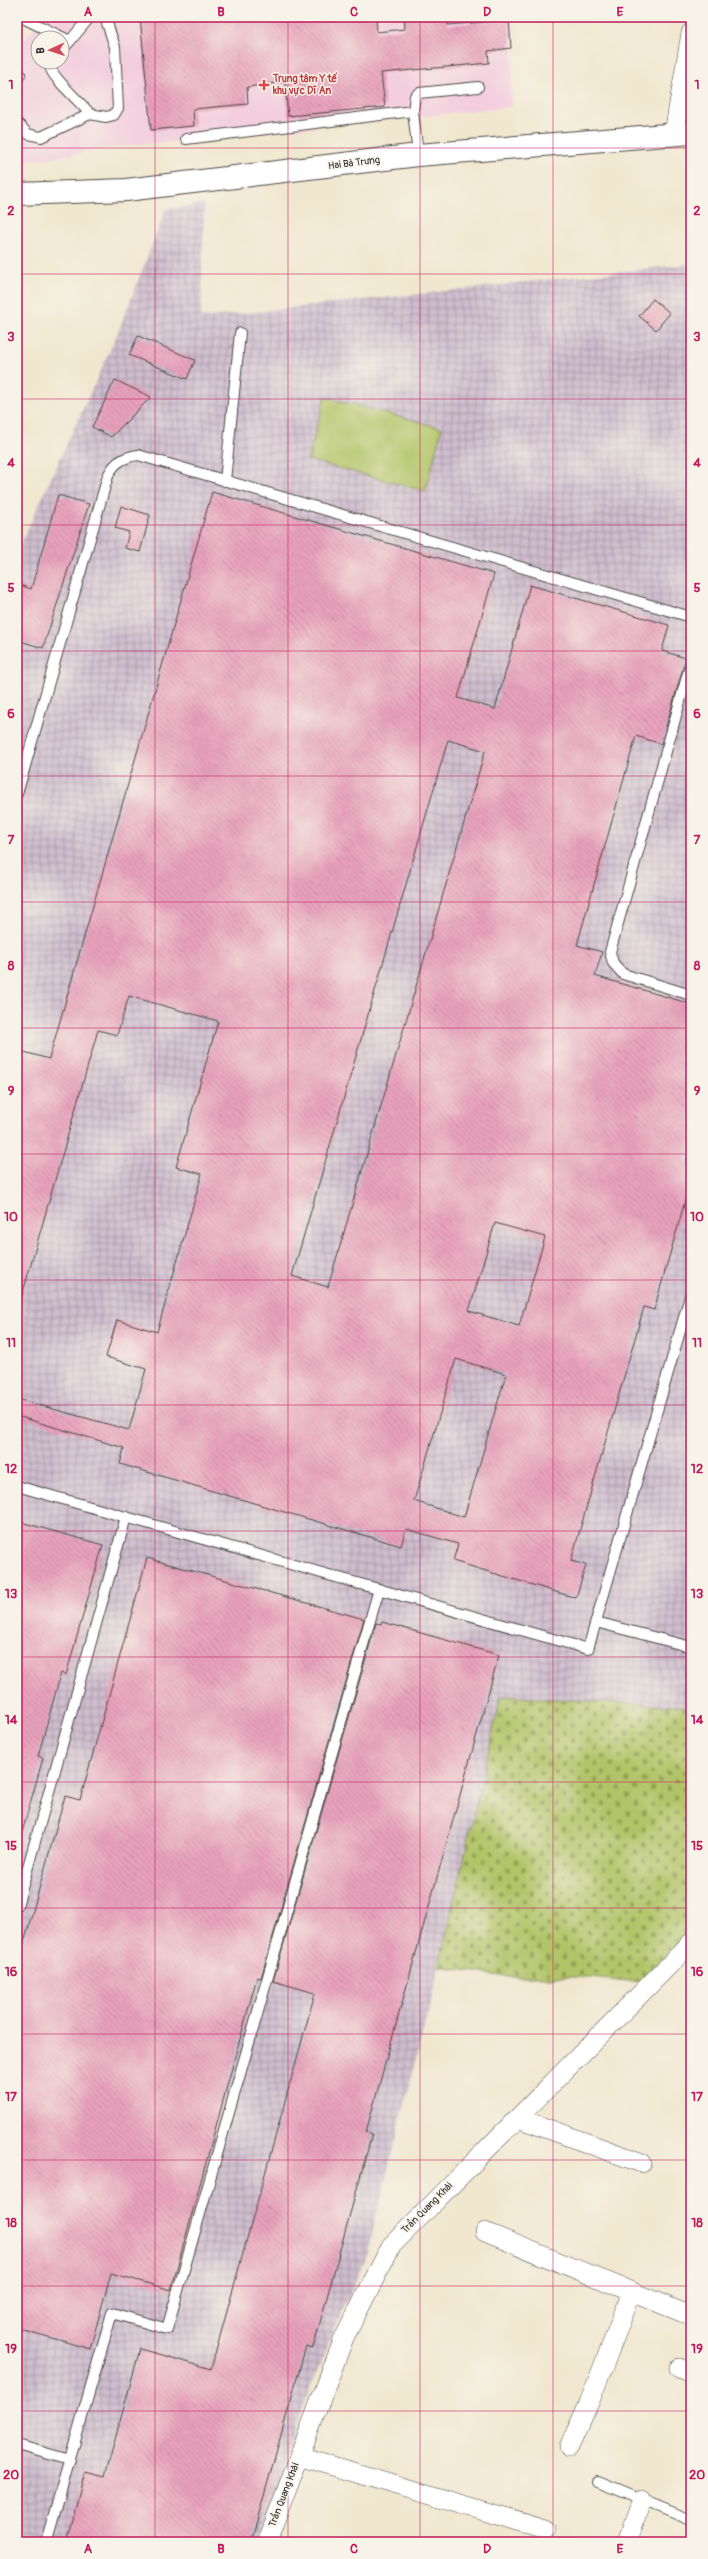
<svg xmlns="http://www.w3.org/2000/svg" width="708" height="2559" font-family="Pangolin,sans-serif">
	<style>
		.built { fill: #f3cfde; fill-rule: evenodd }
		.industrial { fill: url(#industrial-grid) }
		.cemetery { fill: url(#cemetery-stones); stroke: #6e7849 }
		.garden { fill: #b2c467; stroke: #6e7849 }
		.water { fill: url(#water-rules); stroke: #426b7f }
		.building { fill: url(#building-back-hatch); fill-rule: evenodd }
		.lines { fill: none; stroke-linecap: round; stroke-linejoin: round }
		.lane-casing { stroke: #494744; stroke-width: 12 }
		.street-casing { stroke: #494744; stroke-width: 20 }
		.secondary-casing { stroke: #494744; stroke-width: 24 }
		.lane { stroke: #fff; stroke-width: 10 }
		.street { stroke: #fff; stroke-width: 19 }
		.secondary { stroke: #fff; stroke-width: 22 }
		.grid { fill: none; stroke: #c2185b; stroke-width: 1; stroke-opacity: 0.55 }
		.health-dot { fill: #e0444e; stroke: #f7f3e8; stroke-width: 1.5 }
		.labels { text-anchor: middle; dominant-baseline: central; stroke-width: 3; stroke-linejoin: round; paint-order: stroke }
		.health-label { font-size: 10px; font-weight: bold; fill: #be3a42; stroke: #f7f3e8; text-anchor: start }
		.street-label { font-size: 10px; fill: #2b2b2b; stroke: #f7f3e8 }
		.neatline { fill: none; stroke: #c2185b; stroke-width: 1.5 }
		.grid-label { font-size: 13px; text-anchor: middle; font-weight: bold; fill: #c2185b }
	</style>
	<defs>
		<pattern id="industrial-grid" width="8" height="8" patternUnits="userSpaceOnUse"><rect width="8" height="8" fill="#cfbdce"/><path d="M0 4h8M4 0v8" fill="none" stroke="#a89aa7"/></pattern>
		<pattern id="cemetery-stones" width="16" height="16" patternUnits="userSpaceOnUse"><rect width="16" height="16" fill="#b2c467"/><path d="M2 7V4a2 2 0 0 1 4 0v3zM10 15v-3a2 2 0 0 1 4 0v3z" fill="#919f55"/></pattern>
		<pattern id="water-rules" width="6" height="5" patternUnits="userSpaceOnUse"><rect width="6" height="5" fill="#58abd3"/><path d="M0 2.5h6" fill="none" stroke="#498bab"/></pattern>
		<pattern id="building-back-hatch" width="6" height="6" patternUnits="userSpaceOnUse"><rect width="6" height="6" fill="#e9a2bc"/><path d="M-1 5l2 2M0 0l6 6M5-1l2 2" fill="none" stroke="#bd8499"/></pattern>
	</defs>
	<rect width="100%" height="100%" fill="#f7f3e8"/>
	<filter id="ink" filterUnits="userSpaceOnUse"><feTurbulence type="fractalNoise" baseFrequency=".025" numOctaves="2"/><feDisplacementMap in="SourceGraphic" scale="8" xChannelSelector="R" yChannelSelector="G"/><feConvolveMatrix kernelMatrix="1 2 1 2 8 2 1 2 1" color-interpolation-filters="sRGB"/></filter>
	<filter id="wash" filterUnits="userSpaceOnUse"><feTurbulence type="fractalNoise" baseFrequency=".012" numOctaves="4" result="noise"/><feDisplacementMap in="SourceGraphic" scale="16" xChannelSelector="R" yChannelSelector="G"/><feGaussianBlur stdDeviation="0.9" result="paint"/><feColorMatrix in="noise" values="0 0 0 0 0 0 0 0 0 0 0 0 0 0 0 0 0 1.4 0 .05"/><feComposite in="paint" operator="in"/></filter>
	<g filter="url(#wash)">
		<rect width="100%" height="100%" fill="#f1e7cf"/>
		<path class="built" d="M43,17H514L511,107L106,148L50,158L17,161V49ZM38,38H62V62H38Z"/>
		<polygon class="industrial" points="204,204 201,318 690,264 691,1707 501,1696 435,1984 365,2261 329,2341 295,2429 258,2542 17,2542 17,552 116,337 166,209"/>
		<polygon class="cemetery" points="501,1696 691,1707 691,1930 639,1982 589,1977 505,1977 439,1966"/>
		<polygon class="garden" points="325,397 442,428 425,491 308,460"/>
		<path class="water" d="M691,918V956C679,947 687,929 691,918Z"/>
		<g id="blocks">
			<g class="building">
				<polygon points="140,17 376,17 377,32 405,29 404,17 447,17 448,25 509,20 511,48 488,51 489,63 381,73 385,107 288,116 285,82 247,87 248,104 193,109 194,126 151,130"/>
				<polygon points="653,299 670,313 656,330 639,316"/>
				<polygon points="138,336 195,360 187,379 129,355"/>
				<polygon points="115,380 151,397 111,437 92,427"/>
				<path d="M212,492L494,574L458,698L495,709L530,585L669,625L662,651L686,658L661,744L636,736L577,945L602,952L595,976L691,1004V1144L686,1163L691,1164V1180L654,1310L644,1307L571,1561L586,1565L576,1598L453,1561L458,1544L406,1529L401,1546L120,1464L124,1448L17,1416V1399L129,1430L146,1369L106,1357L117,1320L157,1332L202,1174L176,1167L218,1021L129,996L117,1035L98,1030L21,1299H17V1050L49,1059ZM448,740L485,751L328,1287L292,1276ZM495,1223L545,1237L519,1326L469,1311ZM456,1359L506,1374L464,1517L414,1501Z"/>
				<polygon points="58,495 89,504 43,648 17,640 17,584 31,589"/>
				<polygon points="121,506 150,515 140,552 125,548 129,532 115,528"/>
				<polygon points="17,1521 103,1545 66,1675 61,1673 38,1756 43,1758 21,1836 17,1835"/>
				<polygon points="147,1558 364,1619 261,1978 257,1977 171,2290 111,2273 90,2349 17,2328 17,1968 65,1796 80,1800"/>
				<polygon points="382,1622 499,1655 366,2132 372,2134 313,2348 306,2346 251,2542 66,2542 85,2471 105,2476 140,2349 211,2369 315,1993 273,1981 376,1623 381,1624"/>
			</g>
		</g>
	</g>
	<g filter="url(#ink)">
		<use href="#blocks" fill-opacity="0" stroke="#494744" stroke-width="1"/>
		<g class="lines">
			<defs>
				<g id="lane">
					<polyline points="21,17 70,41 90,17"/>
					<polyline points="62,50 70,41"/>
					<path d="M52,62L50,67C54,80 79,100 90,114L106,117L114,115L118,108L115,47L105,17"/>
					<polyline points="17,80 20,74"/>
					<polyline points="17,123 28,134 41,137 90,114"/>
					<polyline points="186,139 413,111"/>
					<polyline points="418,155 413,111 415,96 419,93 478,87"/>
					<polyline points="225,481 240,333"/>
					<polyline points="691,662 610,952 613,963 623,974 691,995"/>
					<path d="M17,794L107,479C112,464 122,457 138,455L691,617"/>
					<polyline points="17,1486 588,1649 691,1293"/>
					<polyline points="596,1622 691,1647"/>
					<polyline points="17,1906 126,1517"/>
					<polyline points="17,2445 70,2460"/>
					<polyline points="598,2482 691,2520"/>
					<polyline points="46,2542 112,2313 167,2329 379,1589"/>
				</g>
				<g id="street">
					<polyline points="674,133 691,33"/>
					<polyline points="518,2118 642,2163"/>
					<polyline points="485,2232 691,2316"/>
					<polyline points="679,2368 691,2373"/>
					<polyline points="569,2447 589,2403 632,2292"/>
					<polyline points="299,2456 545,2529"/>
					<polyline points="267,2542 344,2338 391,2246 691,1943"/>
					<polyline points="627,2542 642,2500"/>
				</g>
				<polyline id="secondary" points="17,194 126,190 418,155 691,133"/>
			</defs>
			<use href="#lane" class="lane-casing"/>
			<use href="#street" class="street-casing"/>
			<use href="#secondary" class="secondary-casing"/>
			<use href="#lane" class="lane"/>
			<use href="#street" class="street"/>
			<use href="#secondary" class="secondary"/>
		</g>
	</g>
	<path class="grid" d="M155,17V2542M288,17V2542M420,17V2542M553,17V2542M17,148H691M17,274H691M17,399H691M17,525H691M17,651H691M17,776H691M17,902H691M17,1028H691M17,1154H691M17,1280H691M17,1405H691M17,1531H691M17,1657H691M17,1782H691M17,1908H691M17,2034H691M17,2160H691M17,2286H691M17,2411H691"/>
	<path class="health-dot" d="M262 79h4v4h4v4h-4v4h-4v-4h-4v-4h4z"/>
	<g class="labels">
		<g class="health-label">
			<text x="273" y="79">Trung tâm Y tế<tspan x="273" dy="12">khu vực Dĩ An</tspan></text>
		</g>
		<g class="street-label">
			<text transform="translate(354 163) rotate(-7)">Hai Bà Trưng</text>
			<text transform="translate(427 2208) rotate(-45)">Trần Quang Khải</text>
			<text transform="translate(284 2495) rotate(-69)">Trần Quang Khải</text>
		</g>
	</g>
	<rect width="708" height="2559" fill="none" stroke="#f7f3e8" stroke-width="44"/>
	<g transform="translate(50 50) rotate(267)"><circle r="19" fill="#f7f3e8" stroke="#a5a39c"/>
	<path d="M0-3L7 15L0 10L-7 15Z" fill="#d1495b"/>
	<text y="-6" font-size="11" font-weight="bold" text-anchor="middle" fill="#2b2b2b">B</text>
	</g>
	<rect x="22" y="22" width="664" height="2515" class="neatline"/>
	<g class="grid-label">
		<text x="88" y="16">A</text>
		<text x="221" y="16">B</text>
		<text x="354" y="16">C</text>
		<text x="487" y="16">D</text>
		<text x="620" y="16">E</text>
		<text x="11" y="89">1</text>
		<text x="697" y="89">1</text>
		<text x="11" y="215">2</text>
		<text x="697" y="215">2</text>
		<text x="11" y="341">3</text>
		<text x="697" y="341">3</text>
		<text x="11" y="467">4</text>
		<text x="697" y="467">4</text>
		<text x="11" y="592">5</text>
		<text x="697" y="592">5</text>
		<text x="11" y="718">6</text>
		<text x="697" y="718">6</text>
		<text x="11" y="844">7</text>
		<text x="697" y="844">7</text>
		<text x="11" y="970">8</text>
		<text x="697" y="970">8</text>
		<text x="11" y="1095">9</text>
		<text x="697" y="1095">9</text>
		<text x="11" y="1221">10</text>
		<text x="697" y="1221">10</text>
		<text x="11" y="1347">11</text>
		<text x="697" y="1347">11</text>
		<text x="11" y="1473">12</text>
		<text x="697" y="1473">12</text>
		<text x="11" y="1598">13</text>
		<text x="697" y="1598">13</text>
		<text x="11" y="1724">14</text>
		<text x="697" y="1724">14</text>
		<text x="11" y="1850">15</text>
		<text x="697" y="1850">15</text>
		<text x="11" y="1976">16</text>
		<text x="697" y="1976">16</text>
		<text x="11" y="2101">17</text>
		<text x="697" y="2101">17</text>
		<text x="11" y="2227">18</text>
		<text x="697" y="2227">18</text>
		<text x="11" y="2353">19</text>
		<text x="697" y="2353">19</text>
		<text x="11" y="2479">20</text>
		<text x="697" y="2479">20</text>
		<text x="88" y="2553">A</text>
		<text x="221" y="2553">B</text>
		<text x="354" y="2553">C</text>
		<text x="487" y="2553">D</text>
		<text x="620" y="2553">E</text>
	</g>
</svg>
